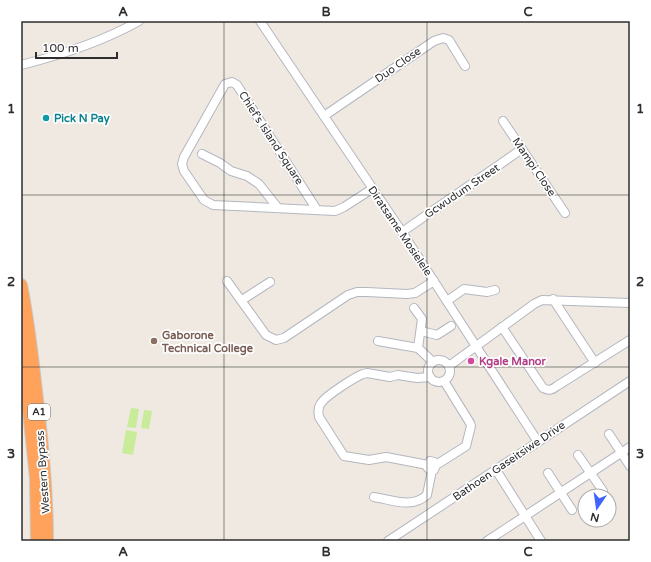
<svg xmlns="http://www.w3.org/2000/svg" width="651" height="562" font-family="'Varela Round',sans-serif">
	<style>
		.pitch { fill: #c9ec9a }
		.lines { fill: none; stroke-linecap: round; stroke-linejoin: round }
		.minor-casing { stroke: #b4b7c1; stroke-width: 10 }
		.highway-casing { stroke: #c9c9c9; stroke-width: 14 }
		.minor { stroke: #fff; stroke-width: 8 }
		.highway { stroke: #ffa35c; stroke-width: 12 }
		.grid { fill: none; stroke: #2e2e2e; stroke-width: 1; stroke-opacity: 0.55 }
		.culture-dot { fill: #0f9aa8; stroke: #fff; stroke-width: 1.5 }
		.education-dot { fill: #8d6e63; stroke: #fff; stroke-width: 1.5 }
		.hotel-dot { fill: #d1479c; stroke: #fff; stroke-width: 1.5 }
		.labels { text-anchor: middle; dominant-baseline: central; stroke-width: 3.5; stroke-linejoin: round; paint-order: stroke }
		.shield { fill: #fff; stroke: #6d6d6d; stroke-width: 1 }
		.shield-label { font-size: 10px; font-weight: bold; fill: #2e2e2e }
		.street-label { font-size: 11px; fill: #2e2e2e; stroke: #fff }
		.culture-label { font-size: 11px; font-weight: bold; fill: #0d838f; stroke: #fff; text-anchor: start }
		.education-label { font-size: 11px; font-weight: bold; fill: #785e54; stroke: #fff; text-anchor: start }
		.hotel-label { font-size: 11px; font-weight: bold; fill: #b23c85; stroke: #fff; text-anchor: start }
		.neatline { fill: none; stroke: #2e2e2e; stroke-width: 1.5 }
		.grid-label { font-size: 13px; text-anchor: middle; font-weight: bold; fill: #2e2e2e }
	</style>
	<rect width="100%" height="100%" fill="#efe9e1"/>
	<g class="pitch">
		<polygon points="131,408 139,409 136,428 127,427"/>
		<polygon points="144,410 152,411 149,429 141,428"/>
		<polygon points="126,430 137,432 133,455 122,453"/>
	</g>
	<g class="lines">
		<defs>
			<g id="minor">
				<polyline points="260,21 402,232 538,442"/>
				<path d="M21,65C61,55 102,42 139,21"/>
				<polyline points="324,116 434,41 443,38 449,40 465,66"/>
				<polyline points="503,121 565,213"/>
				<polyline points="202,154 220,163 231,171 247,176 259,184 278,208"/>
				<polyline points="317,210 237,85 232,82 225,84 184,157 182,164 184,171 204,200 213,205 335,211 344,207 372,189"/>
				<polyline points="402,232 522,149"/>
				<polyline points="227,281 266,335 276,340 284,338 348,295 357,292 367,292 407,294 415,293 434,281"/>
				<polyline points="553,299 595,363"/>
				<polyline points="242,300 270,282"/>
				<polyline points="447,301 464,289 487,292 495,290"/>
				<polyline points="414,308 422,319 418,348"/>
				<path d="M502,327L543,388C549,391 552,390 557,386L630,340"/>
				<polyline points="421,331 437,335 451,326"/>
				<polyline points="378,341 418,348 433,362"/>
				<circle cx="439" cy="371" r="11"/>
				<polyline points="449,366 534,304 542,300 630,303"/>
				<polyline points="609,434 630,466"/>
				<polyline points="578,455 603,491"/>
				<path d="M428,465L386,457L369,460L344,456L319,417C318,412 318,406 322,402C327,395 355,377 363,374L367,373L390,377L398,375L417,378L430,377"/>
				<polyline points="436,465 434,462 430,461 427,467 430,470 434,470 436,465 466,446 471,426 470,423 444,381"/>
				<polyline points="496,470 541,541"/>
				<polyline points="548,473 572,510"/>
				<path d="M374,497C393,500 411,509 427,495L432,470"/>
				<polyline points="388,541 630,381"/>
				<polyline points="487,541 630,447"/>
			</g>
			<g id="highway">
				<path d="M21,285C28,320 32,355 36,391C42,441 47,491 47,541"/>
				<polyline points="21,334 36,478 37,541"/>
			</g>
		</defs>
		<use href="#minor" class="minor-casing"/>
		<use href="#highway" class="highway-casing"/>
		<use href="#minor" class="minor"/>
		<use href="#highway" class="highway"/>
	</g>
	<path class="grid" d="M224,21V541M427,21V541M21,195H630M21,367H630"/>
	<circle class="culture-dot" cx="46" cy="118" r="4"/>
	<circle class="education-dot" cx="154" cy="341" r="4"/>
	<circle class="hotel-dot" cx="471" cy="361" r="4"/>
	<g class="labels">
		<rect class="shield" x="28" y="404" width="22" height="16" rx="3"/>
		<g class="shield-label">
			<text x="39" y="412">A1</text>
		</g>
		<g class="street-label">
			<text transform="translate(398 65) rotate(-35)">Duo Close</text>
			<text transform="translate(271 138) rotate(57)">Chief's Island Square</text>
			<text transform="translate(534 167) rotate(56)">Mampi Close</text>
			<text transform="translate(462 191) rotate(-34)">Gcwudum Street</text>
			<text transform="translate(400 231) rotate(56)">Diratsame Mosielele</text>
			<text transform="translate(509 461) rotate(-34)">Bathoen Gaseitsiwe Drive</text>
			<text transform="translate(43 472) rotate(-94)">Western Bypass</text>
		</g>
		<g class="culture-label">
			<text x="54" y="118">Pick N Pay</text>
		</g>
		<g class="education-label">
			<text x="162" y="335">Gaborone<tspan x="162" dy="13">Technical College</tspan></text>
		</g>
		<g class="hotel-label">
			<text x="479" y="361">Kgale Manor</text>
		</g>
	</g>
	<rect width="651" height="562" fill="none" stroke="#ffffff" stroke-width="44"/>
	<g transform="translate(597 508) rotate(193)"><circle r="19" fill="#ffffff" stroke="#ababab"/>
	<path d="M0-3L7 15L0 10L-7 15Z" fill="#4264fb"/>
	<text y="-6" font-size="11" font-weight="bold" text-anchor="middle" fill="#2e2e2e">N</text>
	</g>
	<path d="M36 52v6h81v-6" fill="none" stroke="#2e2e2e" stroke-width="2"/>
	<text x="42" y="52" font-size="12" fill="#2e2e2e" stroke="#ffffff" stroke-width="3" paint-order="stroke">100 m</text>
	<rect x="22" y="22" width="607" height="518" class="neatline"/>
	<g class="grid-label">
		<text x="123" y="16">A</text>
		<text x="326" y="16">B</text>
		<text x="528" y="16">C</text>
		<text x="11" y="113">1</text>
		<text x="640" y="113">1</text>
		<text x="11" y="286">2</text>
		<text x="640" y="286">2</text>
		<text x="11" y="458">3</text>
		<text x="640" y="458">3</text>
		<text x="123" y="556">A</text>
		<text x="326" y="556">B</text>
		<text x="528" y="556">C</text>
	</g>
</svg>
